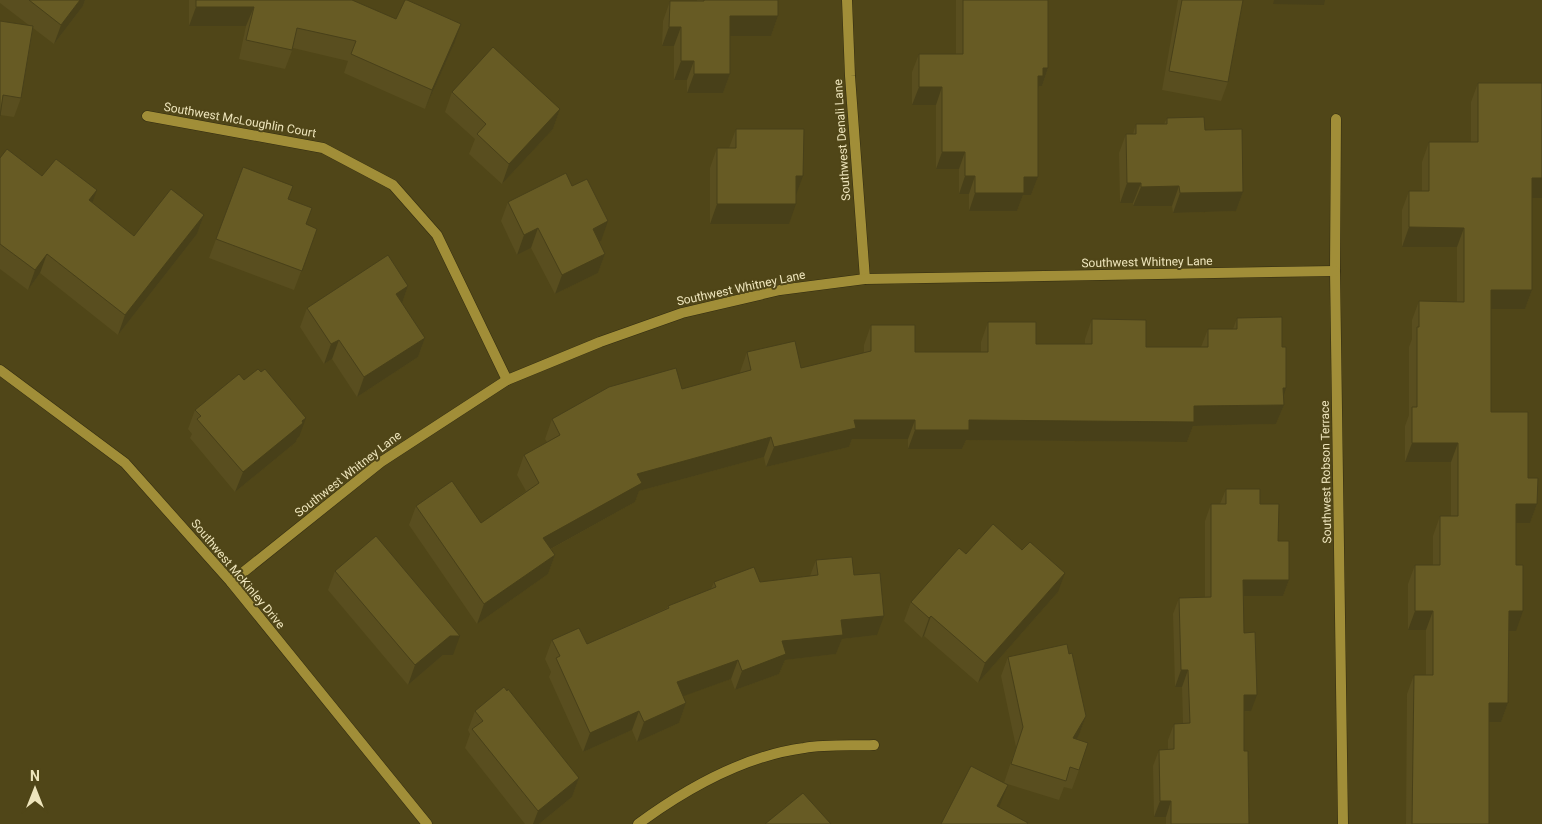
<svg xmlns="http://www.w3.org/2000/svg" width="1542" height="824" font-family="Roboto,sans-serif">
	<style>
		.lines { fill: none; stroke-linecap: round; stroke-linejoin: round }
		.street-casing { stroke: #322c11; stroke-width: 11 }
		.street { stroke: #a18e38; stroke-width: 10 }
		.wall { fill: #594e1f }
		.shaded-wall { fill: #484019 }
		.building { fill: #675b24; stroke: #484019 }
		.labels { text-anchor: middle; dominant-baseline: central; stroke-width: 4; stroke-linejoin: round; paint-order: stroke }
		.street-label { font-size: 12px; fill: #eee5bc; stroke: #504618 }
	</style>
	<rect width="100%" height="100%" fill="#504618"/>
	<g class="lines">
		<defs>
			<g id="street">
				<polyline points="847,0 850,76 865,279"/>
				<polyline points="147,116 323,148 393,185 437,235 507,380"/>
				<polyline points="1336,119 1335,271 1343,824"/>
				<polyline points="0,370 125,463 231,582 427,824"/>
				<polyline points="231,582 381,462 507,380 600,342 682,313 780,290 865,279 1335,271"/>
				<path d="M638,824C687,788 743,756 804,748C827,744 851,746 874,745"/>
			</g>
		</defs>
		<use href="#street" class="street-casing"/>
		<use href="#street" class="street"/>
	</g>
	<g class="wall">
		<polygon points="0,0 85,0 83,6 54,44 33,28 21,98 14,117 0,115 0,21 30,26 0,3"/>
		<polygon points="189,0 352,0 454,44 425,109 344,73 348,61 293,48 285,69 239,59 246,26 189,26"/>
		<polygon points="697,0 778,0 778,16 771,36 730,36 730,74 723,93 687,93 687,80 674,80 674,46 662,46 663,21 670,1 697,1"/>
		<polygon points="956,0 1048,0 1048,68 1042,86 1039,86 1038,90 1038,177 1031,195 1023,195 1017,211 969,211 969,194 959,194 959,169 936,169 936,105 912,105 912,72 919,54 956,54"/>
		<polygon points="1178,0 1243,0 1228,82 1221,101 1162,90"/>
		<polygon points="1478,83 1542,83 1542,198 1532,198 1532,290 1525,309 1491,309 1491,412 1528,478 1537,504 1530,523 1516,523 1516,631 1509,631 1508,703 1501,722 1489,722 1489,824 1406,824 1407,694 1414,675 1426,675 1426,630 1408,630 1408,584 1415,565 1433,565 1433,536 1440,516 1451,516 1451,462 1405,462 1405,426 1409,415 1409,347 1412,339 1412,320 1419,301 1457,302 1457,247 1402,247 1402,210 1409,191 1422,191 1422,162 1429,142 1471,142 1471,102"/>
		<polygon points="452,92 560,109 553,129 502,184 469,154 475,139 445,112"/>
		<polygon points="1167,118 1205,130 1243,192 1236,211 1173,213 1172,206 1133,206 1133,203 1120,203 1119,153 1126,134 1133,134 1136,124 1164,124"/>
		<polygon points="736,129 796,195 789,224 710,224 710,168 717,148 729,148"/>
		<polygon points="0,158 42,176 92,203 134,236 204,215 197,234 118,335 40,273 28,290 0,269"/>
		<polygon points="243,167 288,199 306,224 317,229 294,290 209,258"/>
		<polygon points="572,186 601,241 599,242 605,254 598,273 555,294 531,248 517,255 501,221 508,202"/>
		<polygon points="408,286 402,303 425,338 418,357 357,397 332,359 324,364 300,327 307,308"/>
		<polygon points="1237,318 1283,397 1284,405 1276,424 1193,426 1187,442 966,440 962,449 908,449 908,439 852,439 849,447 766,467 764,457 639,491 635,502 551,549 555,555 548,574 477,624 409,525 416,506 481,523 526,491 517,475 524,455 547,442 545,439 552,419 682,389 740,373 740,372 747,352 801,368 864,353 864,345 871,325 915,352 981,352 981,342 988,322 1036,344 1085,344 1085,339 1092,319 1146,347 1201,347 1208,329 1233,329"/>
		<polygon points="195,410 299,437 297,439 296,442 235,492 190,438 192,434 188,429"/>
		<polygon points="1226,489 1260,504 1278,541 1289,580 1283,596 1243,596 1244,633 1251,711 1244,712 1244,751 1249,824 1166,824 1166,817 1154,817 1153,766 1159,750 1168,750 1168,740 1174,724 1183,724 1182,687 1175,687 1173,614 1179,598 1205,597 1205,521 1211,504 1220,504"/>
		<polygon points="966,554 1058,592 978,683 924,636 922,638 904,621 911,602"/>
		<polygon points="816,560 854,575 877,635 842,639 836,654 785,660 779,674 735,690 731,679 683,696 686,703 679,723 637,742 632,730 583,752 549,677 551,672 545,659 552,640 587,644 667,608 668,606 711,589 714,582 760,582 810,576"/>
		<polygon points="335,571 453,655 443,655 408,685 328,590"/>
		<polygon points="1008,657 1086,716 1079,735 1076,739 1079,770 1072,789 1064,787 1059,800 1004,783 1016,747 1001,676"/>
		<polygon points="475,711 579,778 572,797 539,824 525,824 465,748 470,734 468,730"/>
	</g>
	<g class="shaded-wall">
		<polygon points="80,0 85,0 83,6 54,44 61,25"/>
		<polygon points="1274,0 1325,0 1324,5 1273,4"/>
		<polygon points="196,7 254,7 246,26 189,26"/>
		<polygon points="730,16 778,16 771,36 723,36"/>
		<polygon points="461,24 454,44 425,109 432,90"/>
		<polygon points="669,27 681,27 674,46 662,46"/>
		<polygon points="681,61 694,61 687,80 674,80"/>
		<polygon points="1043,68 1048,68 1042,86 1039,86 1037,94 1038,76"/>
		<polygon points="694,74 730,74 723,93 687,93"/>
		<polygon points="919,87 942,87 936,105 912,105"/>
		<polygon points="560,109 553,129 502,184 509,164"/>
		<polygon points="942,152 965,152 959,169 936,169"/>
		<polygon points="796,176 803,176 796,195 789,195"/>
		<polygon points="965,176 975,176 969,194 959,194"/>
		<polygon points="1024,177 1038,177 1031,195 1023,195 1017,211 969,211 975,193"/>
		<polygon points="1532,178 1542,178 1542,198 1525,198"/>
		<polygon points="1127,183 1141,183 1133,203 1120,203"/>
		<polygon points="1179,186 1172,206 1133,206 1141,187"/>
		<polygon points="97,190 90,209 89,200"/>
		<polygon points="1243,192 1236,211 1173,213 1180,193"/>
		<polygon points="717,204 796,204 789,224 710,224"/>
		<polygon points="204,215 197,234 118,335 125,315"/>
		<polygon points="608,221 601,241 586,248 593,229"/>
		<polygon points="1409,227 1464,228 1457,247 1402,247"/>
		<polygon points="538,228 531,248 517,255 524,235"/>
		<polygon points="47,254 40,273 28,290 35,270"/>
		<polygon points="605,254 598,273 555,294 562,275"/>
		<polygon points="408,286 401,306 396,294"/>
		<polygon points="1491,290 1532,290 1525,309 1484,309"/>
		<polygon points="425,338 418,357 357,397 364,377"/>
		<polygon points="339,340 332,359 324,364 331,344"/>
		<polygon points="1283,388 1286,388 1281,405 1284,405 1276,424 1193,426 1187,442 966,440 962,449 908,449 915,430 969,420 1194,406"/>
		<polygon points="306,418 299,437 297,439 296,442 235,492 243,472"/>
		<polygon points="854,420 915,420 908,439 852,439 849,447 766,467 774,447"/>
		<polygon points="771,437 764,457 639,491 635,502 536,557 543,538 637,474"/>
		<polygon points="1412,443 1458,443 1451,462 1405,462"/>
		<polygon points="1516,504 1537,504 1530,523 1509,523"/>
		<polygon points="555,555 548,574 477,624 484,604"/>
		<polygon points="1065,573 1058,592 978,683 985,663"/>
		<polygon points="1243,580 1289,580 1283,596 1237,596"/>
		<polygon points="1415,611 1433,611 1426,630 1408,630"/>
		<polygon points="1509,611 1523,611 1516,631 1502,631"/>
		<polygon points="884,616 877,635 842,639 836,654 785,660 779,674 735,690 742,671 782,641 841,620"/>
		<polygon points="931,616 924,636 922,638 929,618"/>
		<polygon points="450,636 460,636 453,655 443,655 408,685 415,665"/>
		<polygon points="738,660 731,679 670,701 677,682"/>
		<polygon points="1181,670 1188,670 1182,687 1175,687"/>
		<polygon points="1244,695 1257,695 1251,711 1238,712"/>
		<polygon points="686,703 679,723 637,742 644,722"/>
		<polygon points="1489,703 1508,703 1501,722 1482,722"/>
		<polygon points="639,711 632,730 583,752 590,733"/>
		<polygon points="1086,716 1079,735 1065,758 1073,738"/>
		<polygon points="579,778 572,797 539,824 533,824 538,811"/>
		<polygon points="1008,785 1000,805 990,824 997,806"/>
		<polygon points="1160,801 1171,801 1166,817 1154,817"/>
	</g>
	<g class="building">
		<polygon points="29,0 80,0 61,25"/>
		<polygon points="196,0 352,0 396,19 405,0 407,0 461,24 432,90 351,54 356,41 297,28 292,50 246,40 254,7 196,7"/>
		<polygon points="704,0 778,0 778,16 730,16 730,74 694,74 694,61 681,61 681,27 669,27 670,1 704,1"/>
		<polygon points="963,0 1048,0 1048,68 1043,68 1043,76 1038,76 1038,177 1024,177 1024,193 975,193 975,176 965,176 965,152 942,152 942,87 919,87 919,54 963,54"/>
		<polygon points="1182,0 1243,0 1228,82 1169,71"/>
		<polygon points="0,21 33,26 21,98 3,95 0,116"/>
		<polygon points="493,47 560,109 509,164 477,134 486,124 452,92"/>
		<polygon points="1478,83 1542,83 1542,178 1532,178 1532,290 1491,290 1491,412 1528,412 1528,478 1538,478 1537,504 1516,504 1516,565 1523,565 1523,611 1509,611 1508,703 1489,703 1489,824 1412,824 1414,675 1433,675 1433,611 1415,611 1415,565 1440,565 1440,516 1458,516 1458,443 1412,443 1412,407 1417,407 1417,327 1419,327 1419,301 1464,302 1464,228 1409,227 1409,191 1429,191 1429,142 1478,142"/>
		<polygon points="1204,117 1205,130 1242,129 1243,192 1180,193 1179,186 1141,187 1141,183 1127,183 1126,134 1136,134 1136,124 1167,124 1167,118"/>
		<polygon points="736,129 804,129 803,176 796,176 796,204 717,204 717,148 736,148"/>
		<polygon points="7,149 42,176 56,159 97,190 89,200 134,236 171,189 204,215 125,315 47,254 35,270 0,244 0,158"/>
		<polygon points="243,167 293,186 288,199 312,208 306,224 317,229 302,271 216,239"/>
		<polygon points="566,173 572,186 587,179 608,221 593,229 605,254 562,275 538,228 524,235 508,202"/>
		<polygon points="388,255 408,286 396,294 425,338 364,377 339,340 331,344 307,308"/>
		<polygon points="1282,317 1282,347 1286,347 1286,388 1283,388 1284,405 1194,406 1194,422 969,420 969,430 915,430 915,420 854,420 856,428 774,447 771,437 637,474 642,483 543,538 555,555 484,604 416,506 452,481 481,523 539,483 524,455 560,435 552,419 609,387 676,368 682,389 751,370 747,352 795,341 801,368 871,351 871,325 915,325 915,352 988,352 988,322 1036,322 1036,344 1092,344 1092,319 1146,320 1146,347 1208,347 1208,329 1237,329 1237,318"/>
		<polygon points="258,369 261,372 265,369 306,418 302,421 303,423 243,472 197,419 201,416 195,410 239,374 244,380"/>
		<polygon points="1226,489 1260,489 1260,504 1279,504 1278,541 1289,541 1289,580 1243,580 1244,633 1255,632 1257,695 1244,695 1244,751 1248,751 1249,824 1171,824 1171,801 1160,801 1159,750 1174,749 1174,724 1190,723 1188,670 1181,670 1179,598 1211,597 1211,504 1226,504"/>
		<polygon points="993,524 1022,550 1030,542 1065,573 985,663 931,616 929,618 911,602 959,548 966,554"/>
		<polygon points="376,536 460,636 450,636 415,665 335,571"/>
		<polygon points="852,557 854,575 880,573 884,616 841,620 843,635 782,641 786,654 742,671 738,660 677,682 686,703 644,722 639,711 590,733 556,658 560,656 552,640 579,628 587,644 669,608 668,606 716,587 714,582 754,567 760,582 818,575 816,560"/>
		<polygon points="1067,644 1069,654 1072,653 1086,716 1073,738 1088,743 1079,770 1070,767 1066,781 1011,764 1023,727 1008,657"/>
		<polygon points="504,687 507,691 508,689 579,778 538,811 472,729 483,721 475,711"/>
		<polygon points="971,766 1008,785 997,806 1028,823 1027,824 941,824"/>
		<polygon points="803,793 831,824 765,824"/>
	</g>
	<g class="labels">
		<g class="street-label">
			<text transform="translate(240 120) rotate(10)">Southwest McLoughlin Court</text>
			<text transform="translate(842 140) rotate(-94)">Southwest Denali Lane</text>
			<text transform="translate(1147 262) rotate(-1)">Southwest Whitney Lane</text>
			<text transform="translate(741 288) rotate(-12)">Southwest Whitney Lane</text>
			<text transform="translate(1326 472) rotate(-91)">Southwest Robson Terrace</text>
			<text transform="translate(348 474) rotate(-38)">Southwest Whitney Lane</text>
			<text transform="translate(238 574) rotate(50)">Southwest McKinley Drive</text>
		</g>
	</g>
	<g transform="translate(35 789)" stroke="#504618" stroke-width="4" paint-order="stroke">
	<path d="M0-4L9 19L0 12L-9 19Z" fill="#eee5bc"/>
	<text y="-8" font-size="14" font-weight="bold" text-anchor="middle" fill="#eee5bc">N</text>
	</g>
</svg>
